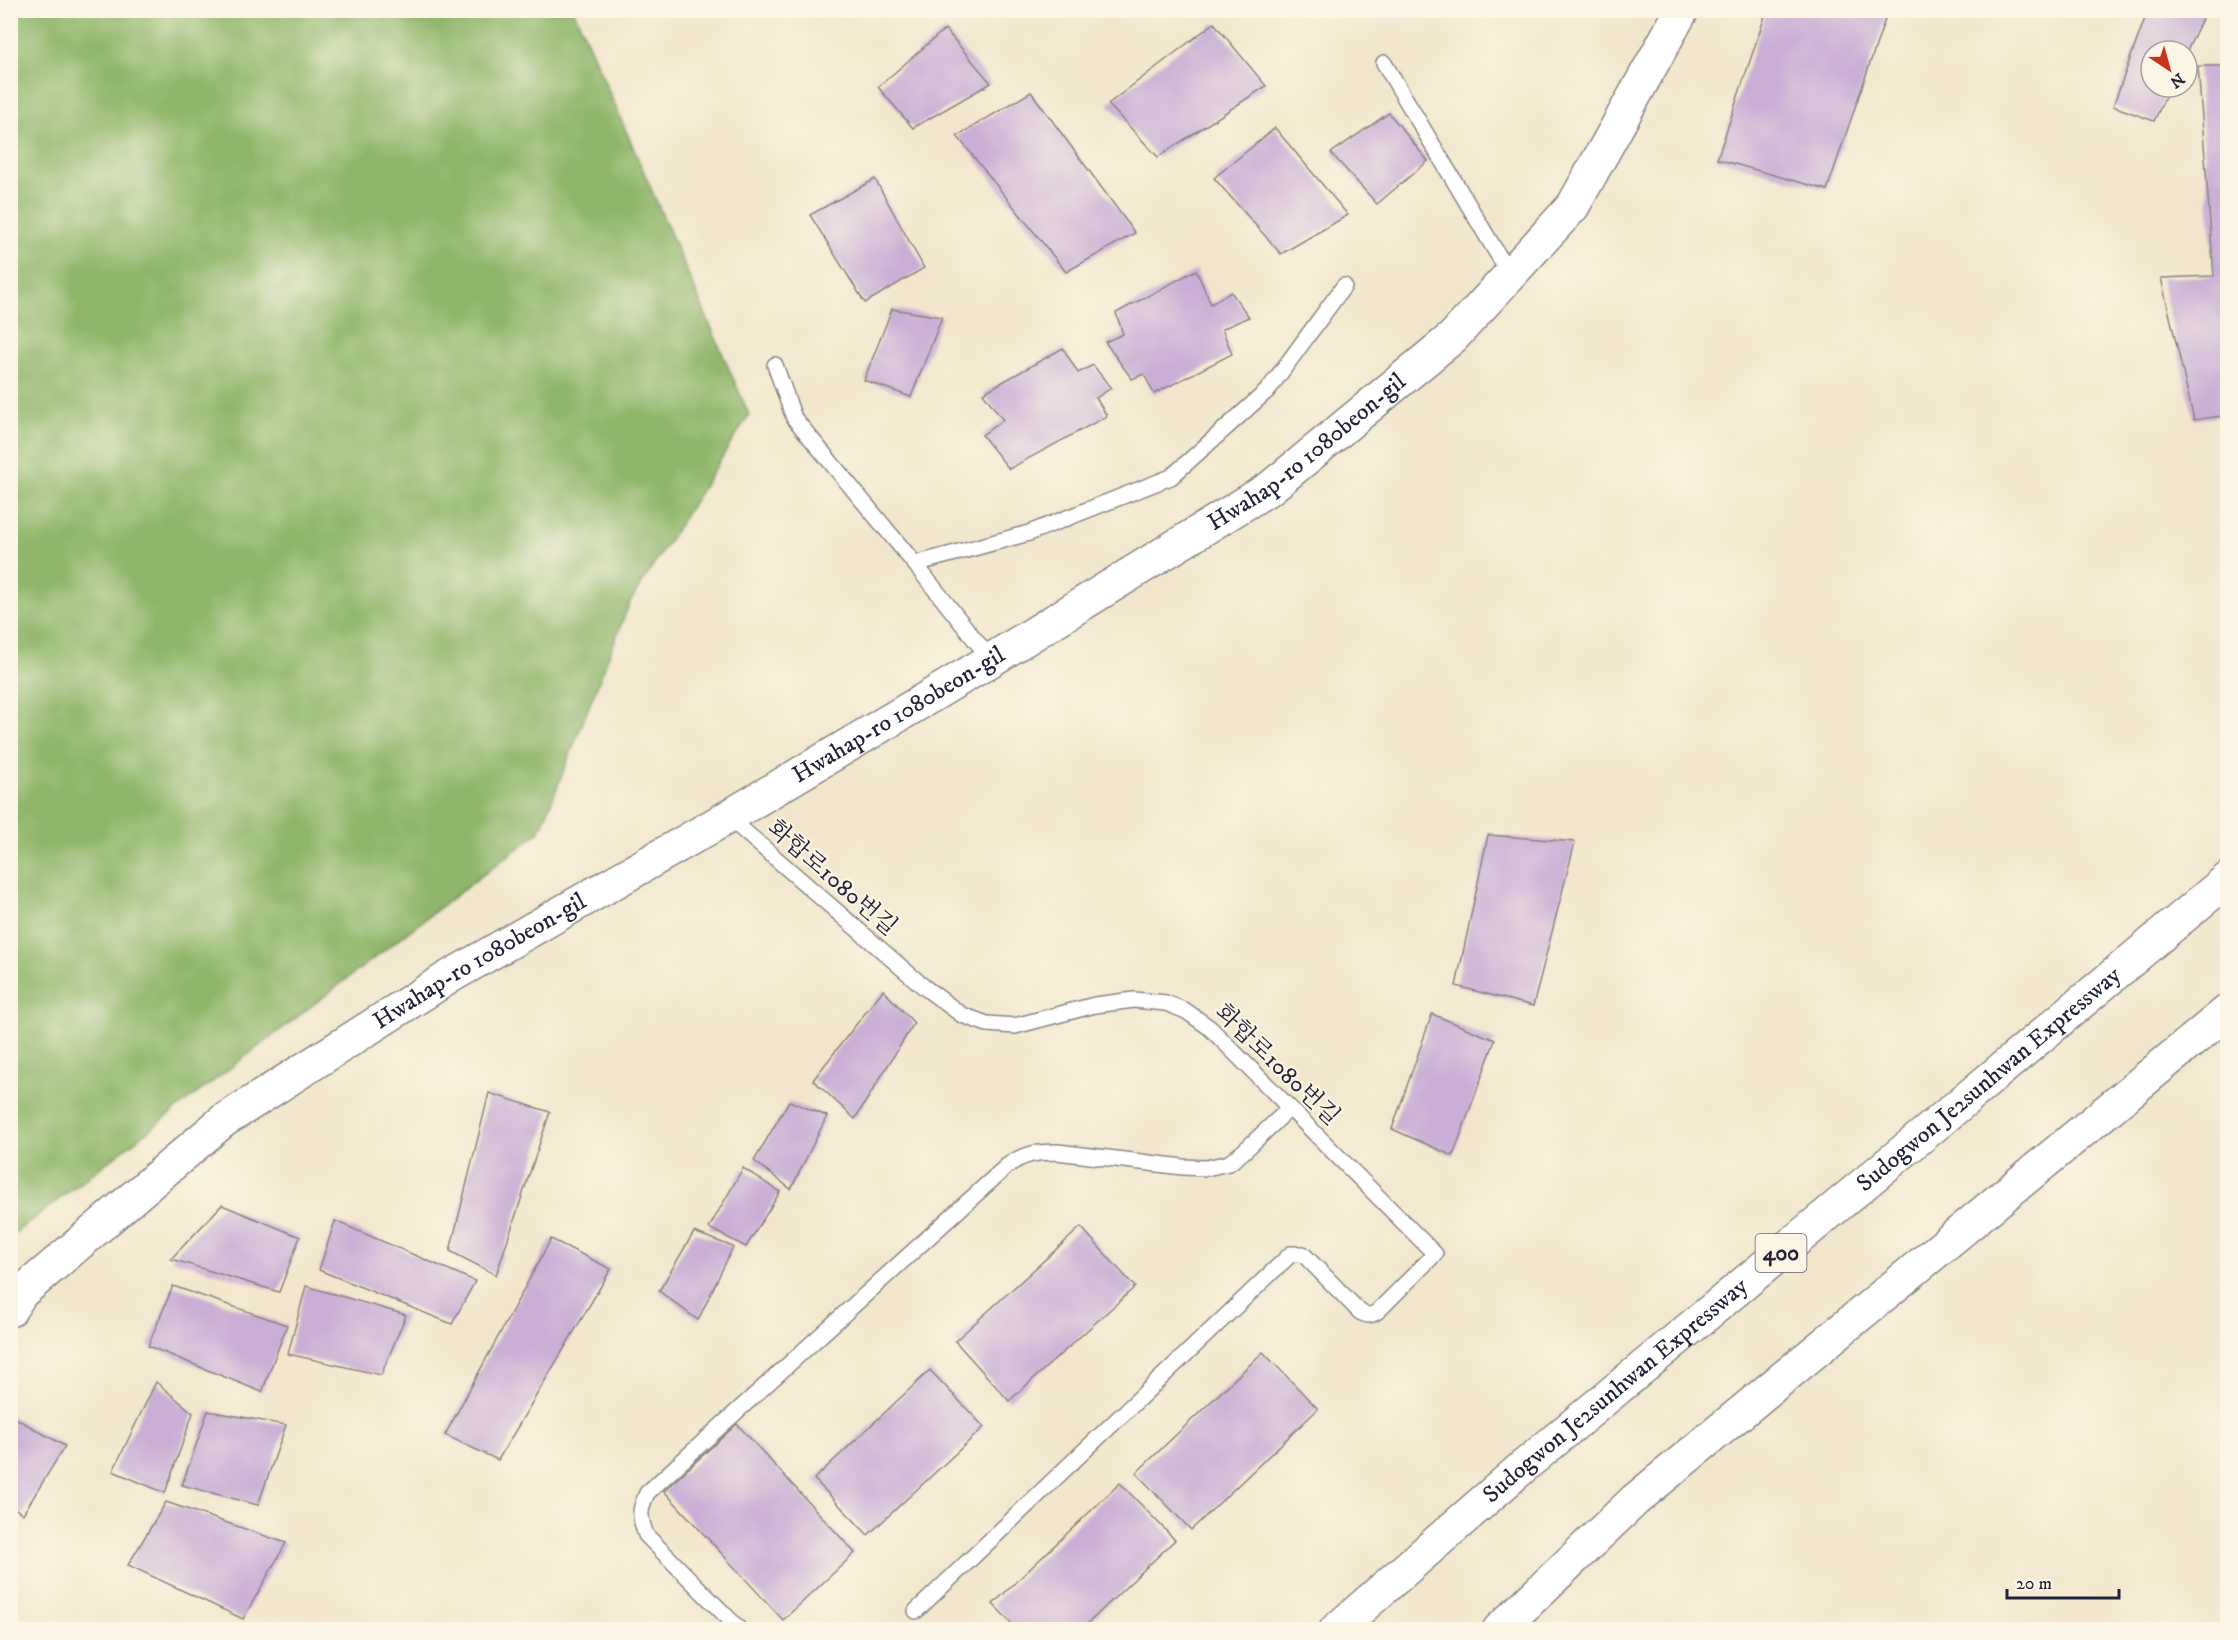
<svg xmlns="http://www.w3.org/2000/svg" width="2238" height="1640" font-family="'IM FELL DW Pica','Noto Serif KR',serif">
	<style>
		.forest { fill: #8fb66b; stroke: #586c53; stroke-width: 1.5 }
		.building { fill: #c9afd5 }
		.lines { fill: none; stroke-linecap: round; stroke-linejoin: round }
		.service-casing { stroke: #8a8484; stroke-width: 18 }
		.tertiary-casing { stroke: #8a8484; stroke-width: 36 }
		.motorway-casing { stroke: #8a8484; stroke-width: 36 }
		.service { stroke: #fff; stroke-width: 15 }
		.tertiary { stroke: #fff; stroke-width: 33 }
		.motorway { stroke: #fff; stroke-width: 33 }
		.labels { text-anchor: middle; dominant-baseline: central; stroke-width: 4.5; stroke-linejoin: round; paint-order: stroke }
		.shield { fill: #fcf5e5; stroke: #63616e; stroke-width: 1.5 }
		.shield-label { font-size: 22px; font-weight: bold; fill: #22223b }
		.street-label { font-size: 24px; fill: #22223b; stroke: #fcf5e5 }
	</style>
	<rect width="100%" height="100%" fill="#fcf5e5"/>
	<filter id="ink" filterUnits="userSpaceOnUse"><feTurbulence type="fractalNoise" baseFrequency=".0167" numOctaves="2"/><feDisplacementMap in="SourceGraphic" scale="12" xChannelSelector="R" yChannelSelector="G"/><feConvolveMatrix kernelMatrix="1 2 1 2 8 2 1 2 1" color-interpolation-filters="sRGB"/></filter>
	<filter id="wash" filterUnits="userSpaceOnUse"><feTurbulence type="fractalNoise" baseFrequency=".008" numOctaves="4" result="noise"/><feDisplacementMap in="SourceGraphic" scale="24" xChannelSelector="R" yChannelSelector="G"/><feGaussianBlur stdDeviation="1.35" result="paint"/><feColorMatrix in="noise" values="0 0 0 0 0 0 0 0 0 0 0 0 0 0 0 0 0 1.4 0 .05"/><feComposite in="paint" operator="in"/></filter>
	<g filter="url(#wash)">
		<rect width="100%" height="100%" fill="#f2e7cc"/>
		<polygon class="forest" points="11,10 574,11 749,415 630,602 540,831 11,1236"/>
		<g id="blocks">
			<g class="building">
				<polygon points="1767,10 1888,10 1827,190 1717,159"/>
				<polygon points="2148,10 2206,10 2187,51 2151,51 2151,87 2170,87 2154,121 2113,106"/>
				<polygon points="1214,23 1266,86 1158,157 1108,104"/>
				<polygon points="945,29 991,83 913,128 878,87"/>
				<polygon points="2198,66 2228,66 2228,415 2194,420 2161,278 2214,276"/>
				<polygon points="1031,92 1135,233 1066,272 957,136"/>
				<polygon points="1389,113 1428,161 1377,204 1331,153"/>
				<polygon points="1275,128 1348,215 1281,254 1214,178"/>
				<polygon points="875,179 924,268 865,303 810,215"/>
				<polygon points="1196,270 1211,304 1231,292 1249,317 1222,329 1232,354 1154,394 1144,374 1132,379 1105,342 1123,334 1116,313"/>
				<polygon points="892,309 942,317 911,397 864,380"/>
				<polygon points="1063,348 1078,373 1093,365 1111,388 1096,398 1107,416 1009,469 982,435 1003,420 983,393"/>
				<polygon points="1488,835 1575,842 1533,1006 1456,986"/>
				<polygon points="883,990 914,1023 855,1119 813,1080"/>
				<polygon points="1432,1014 1495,1040 1453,1156 1392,1129"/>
				<polygon points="489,1093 550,1112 496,1275 450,1251"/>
				<polygon points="789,1101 827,1116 791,1189 754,1161"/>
				<polygon points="743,1168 780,1192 746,1247 709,1228"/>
				<polygon points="222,1205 300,1237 279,1292 171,1259"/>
				<polygon points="335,1221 475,1281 452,1324 319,1270"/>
				<polygon points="1081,1227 1135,1287 1009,1401 955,1341"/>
				<polygon points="694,1232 733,1247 698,1320 659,1291"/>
				<polygon points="551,1239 611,1269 498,1460 445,1435"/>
				<polygon points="173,1286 287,1325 262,1392 148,1346"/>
				<polygon points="306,1286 406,1315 381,1375 288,1354"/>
				<polygon points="1263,1352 1318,1409 1191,1530 1136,1473"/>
				<polygon points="930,1370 984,1427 868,1535 814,1479"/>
				<polygon points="156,1382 193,1413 165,1493 113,1471"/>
				<polygon points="208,1411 286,1425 258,1505 182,1485"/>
				<polygon points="10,1415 65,1446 23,1514 10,1505"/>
				<polygon points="737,1424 855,1553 783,1620 664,1491"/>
				<polygon points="1120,1483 1175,1540 1081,1630 1018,1630 993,1604"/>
				<polygon points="166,1502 286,1543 243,1619 128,1565"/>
			</g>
		</g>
	</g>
	<g filter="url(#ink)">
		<use href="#blocks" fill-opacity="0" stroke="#8a8484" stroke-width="1.5"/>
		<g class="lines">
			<defs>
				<g id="service">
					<polyline points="1384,63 1510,275"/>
					<polyline points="775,365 794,418 915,564"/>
					<polyline points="991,660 915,564 1029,533 1171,477 1268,390 1344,286"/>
					<path d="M728,817L924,987L962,1015L987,1024L1015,1026L1095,1005L1134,1000L1166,1003L1186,1011L1210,1028L1435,1254L1378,1311C1371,1316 1367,1316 1360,1312L1303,1254H1291L916,1611"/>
					<path d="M740,1630L646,1535C639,1516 639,1511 647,1493L1007,1166C1023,1154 1037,1152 1057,1152L1183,1167L1206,1168L1229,1163L1243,1152L1290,1108"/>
				</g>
				<g id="tertiary">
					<path id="s1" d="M10,1310L21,1293L223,1121L449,977L728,817L991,660L1270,488L1453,337L1573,206L1682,10"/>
				</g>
				<g id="motorway">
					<path id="s2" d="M1336,1630L1524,1466L1941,1120L2228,879"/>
					<polyline points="1499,1630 1635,1500 2228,1011"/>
				</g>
			</defs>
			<use href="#service" class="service-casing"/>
			<use href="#tertiary" class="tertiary-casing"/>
			<use href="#motorway" class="motorway-casing"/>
			<use href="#service" class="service"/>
			<use href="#tertiary" class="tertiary"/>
			<use href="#motorway" class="motorway"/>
		</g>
	</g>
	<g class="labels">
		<rect class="shield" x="1755.5" y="1234" width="51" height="38" rx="4.5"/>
		<g class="shield-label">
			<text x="1781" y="1253">400</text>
		</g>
		<g class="street-label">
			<text stroke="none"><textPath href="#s1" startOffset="1560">Hwahap-ro 1080beon-gil</textPath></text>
			<text stroke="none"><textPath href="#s1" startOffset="1074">Hwahap-ro 1080beon-gil</textPath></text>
			<text transform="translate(832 878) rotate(41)">화합로1080번길</text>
			<text stroke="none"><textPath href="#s1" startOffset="588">Hwahap-ro 1080beon-gil</textPath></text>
			<text transform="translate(1277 1065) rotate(44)">화합로1080번길</text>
			<text stroke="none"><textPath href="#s2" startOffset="854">Sudogwon Je2sunhwan Expressway</textPath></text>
			<text stroke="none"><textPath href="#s2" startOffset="368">Sudogwon Je2sunhwan Expressway</textPath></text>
		</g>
	</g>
	<rect width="2238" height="1640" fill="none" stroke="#fcf5e5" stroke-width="36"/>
	<g transform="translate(2169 69) rotate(144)"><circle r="28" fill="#fcf5e5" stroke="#a5a1a1" stroke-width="1.5"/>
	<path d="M0-4.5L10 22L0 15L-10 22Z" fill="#c8321e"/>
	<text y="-9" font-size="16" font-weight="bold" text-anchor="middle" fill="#22223b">N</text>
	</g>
	<path d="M2007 1589v9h112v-9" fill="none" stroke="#22223b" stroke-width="3"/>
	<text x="2016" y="1589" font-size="18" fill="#22223b" stroke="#fcf5e5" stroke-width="4.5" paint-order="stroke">20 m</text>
</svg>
